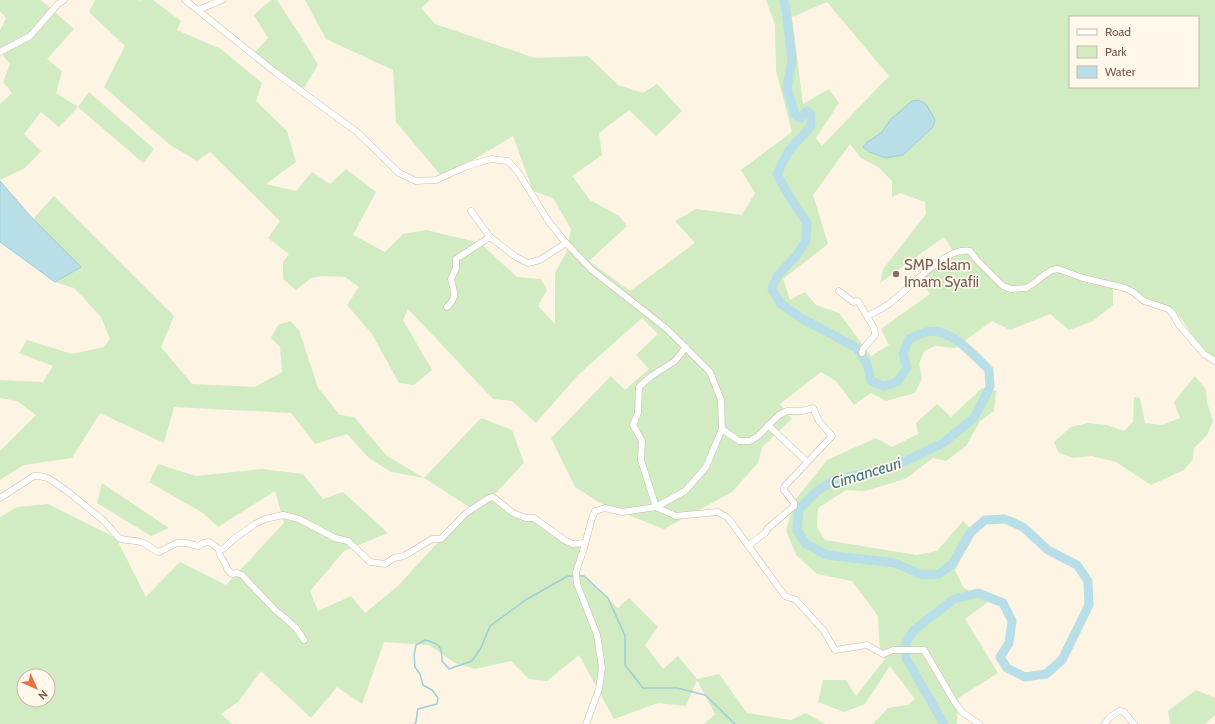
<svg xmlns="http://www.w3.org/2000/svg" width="1215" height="724" font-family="Cabin,sans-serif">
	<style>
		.green { fill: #d1ebc2; fill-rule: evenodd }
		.water { fill: #b8dee7; stroke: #9eced9 }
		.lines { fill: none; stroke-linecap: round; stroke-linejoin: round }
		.stream { stroke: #9eced9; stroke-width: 1.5 }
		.river { stroke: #b8dee7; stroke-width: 9 }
		.minor-casing { stroke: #cebcab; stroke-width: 7 }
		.minor { stroke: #fff; stroke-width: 6 }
		.education-dot { fill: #8d6e63; stroke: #fff8eb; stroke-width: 1.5 }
		.labels { text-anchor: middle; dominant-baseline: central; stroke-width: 3.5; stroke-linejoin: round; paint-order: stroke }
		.education-label { font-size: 15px; fill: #785e54; stroke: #fff8eb; text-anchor: start }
		.water-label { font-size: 16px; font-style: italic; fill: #3f7583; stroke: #fff8eb }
	</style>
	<rect width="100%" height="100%" fill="#fdf4e4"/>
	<g class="green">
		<polygon points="0,0 41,0 74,29 47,59 62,71 56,93 78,107 89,92 154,149 143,163 78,107 59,127 41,112 24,134 41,151 25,168 0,180 0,104 12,93 3,82 10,64 0,52 0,30 6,18 0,11"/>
		<path d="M95,0H138L139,1L141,0H153L181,21L177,30L221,49L262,83L256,101L287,131L296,162L266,184L296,191L312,172L330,184L346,169L376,192L353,235L385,252L403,234L426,230L480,243L517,277L541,279L547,290L538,306L555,324V273L567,251L571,229L553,198L533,191L513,136L443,178L396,122L393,70L326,39L305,0H430L421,8L435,24L535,58L588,56L618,85L643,93L657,84L682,111L656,136L629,110L599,133L602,155L572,176L590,200L619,216L627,226L589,261L630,291L695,243L675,221L696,209L742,215L755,193L741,170L792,132L776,70L775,25L766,0H1215V362H1212L1174,309L1113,288V305L1093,321L1069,330L1050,314L1010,330L992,321L955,348L935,346L924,351L919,364L922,378L915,393L886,401L871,393L854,405L836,381L821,372L780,404L792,419L762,447L758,463L732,492L664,529L605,506L575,487L551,438L611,376L625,390L649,369L636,355L658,334L642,318L579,374L536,423L512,401L493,399L408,309L403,320L432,370L414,385L399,383L372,334L347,305L359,287L345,277L323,276L311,278L296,290L283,279V262L289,254L268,238L280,221L210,152L197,161L170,145L104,87L125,46L89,12ZM827,2L889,76L822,146L816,138L839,103L829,89L803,104L792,17ZM1070,17H1198V87H1070ZM933,127L903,155L886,158L863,147C875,128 912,129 933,127ZM850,144L861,158L878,167L892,181V197L900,193L925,202L926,214L883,269L880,283L944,237L952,250L920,280L930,294L881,329L889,345L871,356L839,313L816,305L805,292L790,300L783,279L828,244L813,195Z"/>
		<polygon points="271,0 277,0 310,51 318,65 302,91 254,53 268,38 254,15"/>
		<path d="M54,196L174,316L161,347L192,384L255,387L282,372L280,347L271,338L278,325L290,321L299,330L318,388L340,415L354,417L387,456L424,478L481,418L512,430L524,463L495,494L513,515L538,519L569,541L585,542L577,571L618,608L629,598L658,627L645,645L663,669L678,656L697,679L719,674L747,713L791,720L806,713L825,724H704L715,714L697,680L686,706L658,703L614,719L579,655L547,681L529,679L511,661L475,669L455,663L429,645L384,642L362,704L337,687L311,718L261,671L239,701L221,714L232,724H0V517L17,507L48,504L116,538L146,597L180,562L226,585L284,523L275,491L218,527L203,513L149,482L158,464L196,476L262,469L303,474L323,499L343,492L388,533L344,551L310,591L318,611L351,596L365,613L398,586L439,541L471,508L424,478L391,472L369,458L347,434L315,444L291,413L174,407L164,443L100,413L72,458L24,465L0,480V451L36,415L17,401L0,398V380L43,382L53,366L19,353L27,340L72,354L104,347L110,339L101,317L74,288L55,282L81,267L33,219ZM24,676H48V700H24Z"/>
		<polygon points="1195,376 1206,390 1207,403 1213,421 1207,435 1194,448 1193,459 1184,470 1151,485 1116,462 1092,456 1073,458 1059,453 1054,442 1071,427 1088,423 1107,425 1124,431 1133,422 1134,397 1140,398 1145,423 1162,425 1180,418 1174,402"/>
		<polygon points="982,388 996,391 994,411 980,421 966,446 946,461 933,458 905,479 865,491 846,490 818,508 817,527 825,540 917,555 937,551 963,521 975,534 955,570 963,587 988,602 965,619 998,673 958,698 957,724 873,724 888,708 908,705 915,699 890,666 865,704 844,712 818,702 823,680 846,680 856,696 885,659 880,653 878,616 852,581 817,574 796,555 786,530 796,499 827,460 876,438 892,447 918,434 916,423 937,404 951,417"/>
		<polygon points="102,483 169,528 151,536 97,503"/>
		<polygon points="1196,690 1215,698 1215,715 1205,724 1170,724 1168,711"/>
	</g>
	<g class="water">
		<polygon points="918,100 926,104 935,120 933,127 903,155 886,158 869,152 863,147 867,142 881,133 891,119 912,101"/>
		<polygon points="0,181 33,219 81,267 55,282 0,242"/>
	</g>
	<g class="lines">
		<g class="stream">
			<polyline points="577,576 584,576 608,598 625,636 625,665 643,688 677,688 705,695 735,724"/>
			<path d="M415,724C418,719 416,714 418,709L437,704L438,698L432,690L423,685L420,674L415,667L414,655L416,645L425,640C440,644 442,646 442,661L449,669L472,661L481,648L490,626L527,599L568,576H573"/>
		</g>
		<path class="river" d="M784,0L786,10L792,60L787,87L795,115L800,118L807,111L811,115V126L788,152L777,174L789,196L807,223L806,241L796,256L778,275L772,289L780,303L801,318L857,348L867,364L871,381L884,386L897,382L907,368L903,354L909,339C915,336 921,333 927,332C949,326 975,356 989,370L990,387L974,418L943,443L891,468L834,480L817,491L799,509L797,530L806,544L827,555L895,563L922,575L939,574L952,564L971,532L985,520L1005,519L1023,527L1048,550L1077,565L1088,581L1089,605L1062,660L1046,674L1025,677L1007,668L1000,657L1009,643L1012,621L1003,603L978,593L954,599L914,630L906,643V658L944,724"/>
		<defs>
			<g id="minor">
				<polyline points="185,0 275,72 357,132 399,173 416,181 436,180 467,166 491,159 508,161 518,172 549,222 566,243 592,270 667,329 710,372 721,400 722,429 706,467 685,491 656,507 622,512 605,508 595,511 592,518 584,548 576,572 577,584 597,635 602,667 599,689 586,724"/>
				<polyline points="198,10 222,0"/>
				<polyline points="0,52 30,36 58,4 64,0"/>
				<polyline points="471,211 490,237 516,257 528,263 540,260 566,243"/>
				<polyline points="839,291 853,302 858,301 874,328 875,335 863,349 862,353"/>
				<path d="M447,307C458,296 454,293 451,279L456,268V259L490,237"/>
				<path d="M868,316C875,312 883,308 889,304C908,290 947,245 970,251L976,259L1003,286L1011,289L1026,288L1033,284L1044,275L1052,270L1058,269L1083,278L1125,288L1133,292L1144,301L1168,309L1173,314L1179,325L1204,354L1215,361"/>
				<polyline points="686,347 675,361 650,377 639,387 638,413 633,425 642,441 641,460 656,507 676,516 718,512 728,518 785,596 796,600 824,631 835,650 867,645 883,654 893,650 924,650 954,701 962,712 979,724"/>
				<polyline points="768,425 807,462"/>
				<polyline points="722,429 739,441 750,441 758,436 779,415 787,411 802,411 813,408 819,421 832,436 784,487 784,490 794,503 794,506 767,529 765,533 749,545"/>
				<path d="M0,498L34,476H39L48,478L67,491L104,521L119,538C126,541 134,540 141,542C148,544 152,550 159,552L177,543H186L198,546C211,539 209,542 220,550L223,549L235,538L255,524L265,519L283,515L299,519L335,538L348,541L370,562L385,564L394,558L404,556L432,539H441L466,513L489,498L493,497L513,513L526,518H534L566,541L573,544L585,543"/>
				<path d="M219,549C219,559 226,561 227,569L232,574L237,573L242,575L276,611L285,618L296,628L304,640"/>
				<polyline points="1105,724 1109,718 1119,711 1124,712 1134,724"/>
			</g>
		</defs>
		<use href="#minor" class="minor-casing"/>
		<use href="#minor" class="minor"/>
	</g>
	<circle class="education-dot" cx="896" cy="274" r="4"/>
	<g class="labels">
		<g class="education-label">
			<text x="904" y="265">SMP Islam<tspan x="904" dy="17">Imam Syafii</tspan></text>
		</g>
		<g class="water-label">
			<text transform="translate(866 473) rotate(-17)">Cimanceuri</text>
		</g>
	</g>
	<rect x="1069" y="16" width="130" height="72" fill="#fff8eb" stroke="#c8b9aa"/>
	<rect x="1077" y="29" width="20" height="6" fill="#ffffff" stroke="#c8b9aa"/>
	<text x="1105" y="36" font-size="12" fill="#765b49">Road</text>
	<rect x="1077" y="46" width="20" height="12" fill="#d1ebc2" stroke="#c8b9aa"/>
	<text x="1105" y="56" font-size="12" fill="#765b49">Park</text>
	<rect x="1077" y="66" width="20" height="12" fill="#b8dee7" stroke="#c8b9aa"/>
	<text x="1105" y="76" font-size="12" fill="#765b49">Water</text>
	<g transform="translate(36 688) rotate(135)"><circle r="19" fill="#fff8eb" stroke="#c8b9aa"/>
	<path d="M0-3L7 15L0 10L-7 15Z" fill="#e97047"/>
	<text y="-6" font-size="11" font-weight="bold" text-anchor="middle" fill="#765b49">N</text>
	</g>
</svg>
